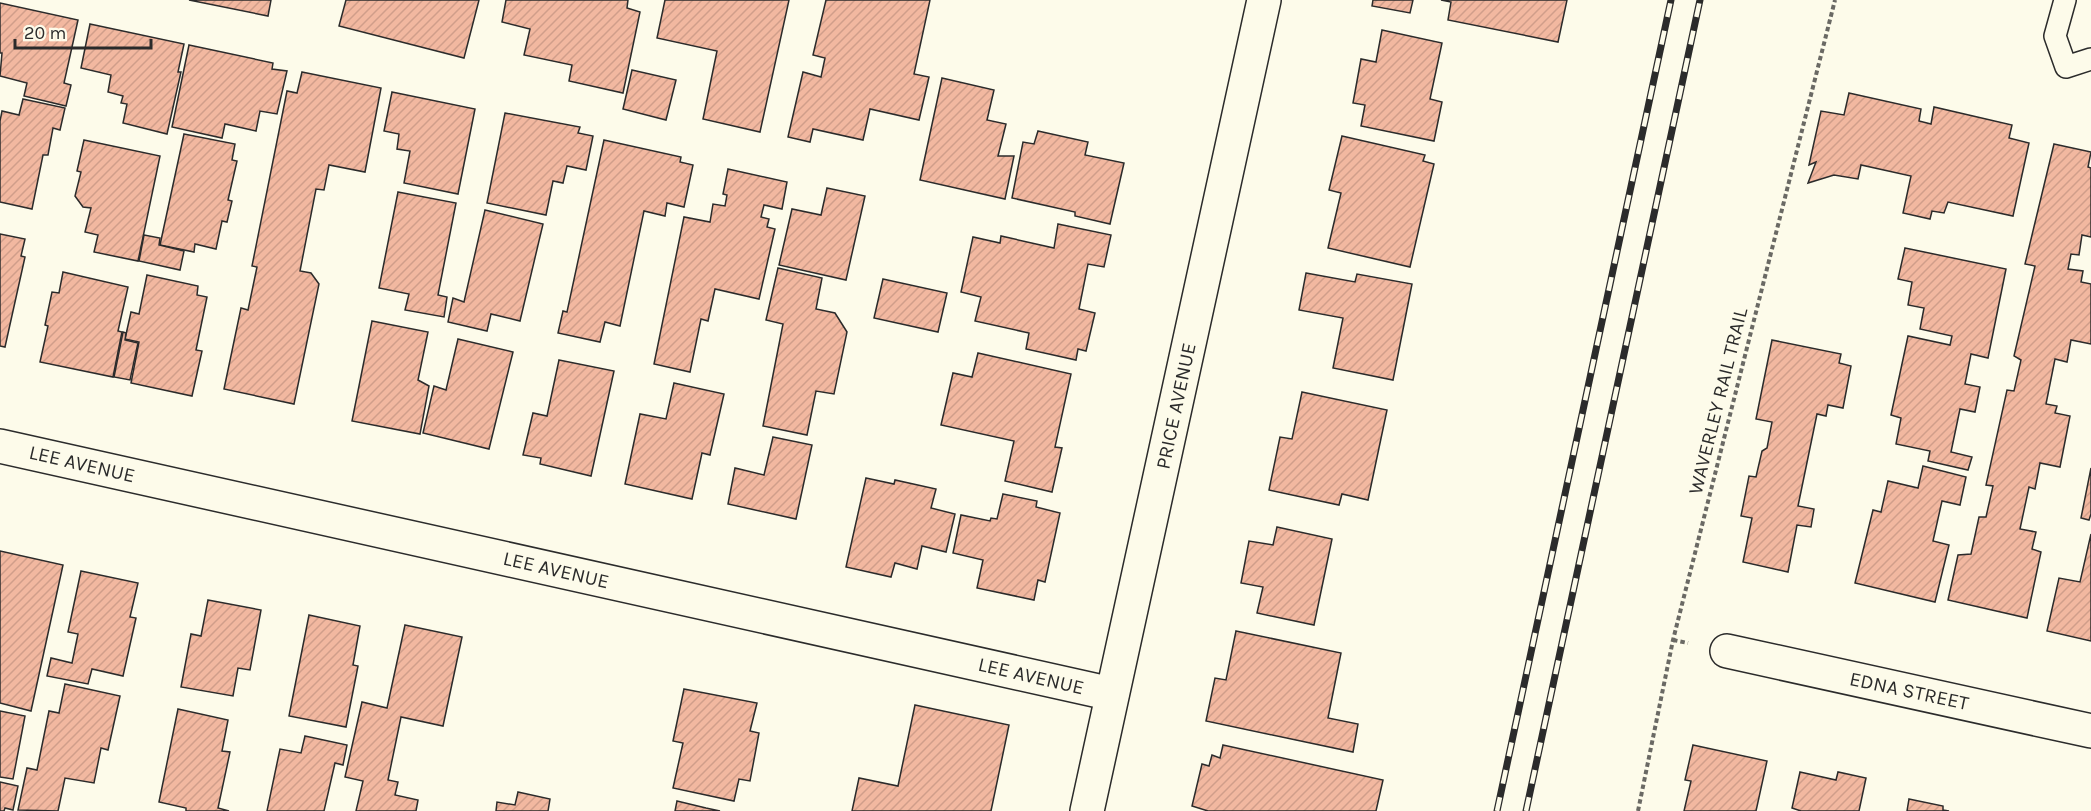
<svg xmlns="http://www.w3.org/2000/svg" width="2091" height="811" font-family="Karla,sans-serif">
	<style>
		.building { fill: url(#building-hatch); stroke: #2b2b2b; stroke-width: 1.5 }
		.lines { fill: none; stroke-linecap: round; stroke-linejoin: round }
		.service-casing { stroke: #2b2b2b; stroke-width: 24 }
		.minor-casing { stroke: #2b2b2b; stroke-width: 36 }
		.path { stroke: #6a6964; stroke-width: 4; stroke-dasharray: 4.5 3; stroke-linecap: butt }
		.service { stroke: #fdfbea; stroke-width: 21 }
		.minor { stroke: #fdfbea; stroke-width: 33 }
		.rail-casing { stroke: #2b2b2b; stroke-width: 7 }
		.rail { stroke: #fdfbea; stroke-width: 4.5; stroke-dasharray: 14; stroke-linecap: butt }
		.labels { text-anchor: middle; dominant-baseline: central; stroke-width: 4.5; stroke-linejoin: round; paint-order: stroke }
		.street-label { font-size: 20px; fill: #2b2b2b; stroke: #fdfbea }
	</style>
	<defs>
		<pattern id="building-hatch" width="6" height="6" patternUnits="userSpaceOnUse" patternTransform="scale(1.5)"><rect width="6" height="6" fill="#f2b8a0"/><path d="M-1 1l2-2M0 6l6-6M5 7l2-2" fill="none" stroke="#d09e8a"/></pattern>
	</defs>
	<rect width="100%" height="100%" fill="#fdfbea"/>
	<g class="building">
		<polygon points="189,0 271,0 268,16"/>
		<polygon points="346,0 479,0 464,58 339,26"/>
		<polygon points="506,0 628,0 627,8 640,12 623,93 569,81 572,65 524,55 530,29 502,22"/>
		<polygon points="665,0 789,0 760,132 703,119 717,51 657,38"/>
		<polygon points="826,0 930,0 914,74 929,77 919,120 870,109 863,140 813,129 810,142 788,137 803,72 821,77 825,58 813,55"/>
		<polygon points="1373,0 1413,0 1410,13 1372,6"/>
		<polygon points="1441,0 1567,0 1558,42 1448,20 1451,2"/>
		<polygon points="0,3 78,20 64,83 71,85 66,106 24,96 27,83 0,76 2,53 0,53"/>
		<polygon points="90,24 184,44 178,72 181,72 167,134 123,123 127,104 121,103 123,96 108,92 111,75 81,68"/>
		<polygon points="1382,30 1442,43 1430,99 1442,102 1434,141 1361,126 1365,105 1353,103 1361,59 1376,62"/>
		<polygon points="189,45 273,63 272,69 287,71 277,114 260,111 256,131 225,124 222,138 172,127"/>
		<polygon points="632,70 676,80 666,120 623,109"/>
		<polygon points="302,72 381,88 365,172 329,165 324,190 316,189 300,271 311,273 319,284 294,404 224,389 241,308 248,310 257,267 252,266 287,91 297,93"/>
		<polygon points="942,78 994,90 987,120 1006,124 998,156 1014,156 1005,199 920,180"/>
		<polygon points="392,92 475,109 458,194 404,183 410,151 397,149 399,134 384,131"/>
		<polygon points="1849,93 1921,109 1919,121 1931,124 1934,107 2012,125 2009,138 2029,143 2013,216 1948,202 1944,213 1932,211 1930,219 1903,213 1911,176 1861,165 1858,179 1834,175 1808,183 1816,162 1809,165 1821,111 1844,115"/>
		<polygon points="23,99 65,108 60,130 53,128 48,155 43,155 32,209 0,202 0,121 2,111 19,115"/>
		<polygon points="505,113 580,127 578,133 593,136 586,170 567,166 563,183 553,181 546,215 487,203"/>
		<polygon points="1038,131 1088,142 1085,155 1124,163 1110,224 1075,216 1075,212 1012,198 1023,142 1034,144"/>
		<polygon points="184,134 235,144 232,160 237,161 228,200 232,201 227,222 222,221 216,249 195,244 194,252 160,245"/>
		<polygon points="1342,136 1425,155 1423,161 1434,164 1410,267 1328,248 1341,193 1329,190"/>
		<polygon points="84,140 160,156 138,261 94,252 98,235 85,232 91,208 83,207 75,196 81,172 77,171"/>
		<polygon points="604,140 681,157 680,162 693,165 684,207 667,203 665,216 644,211 620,326 605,322 600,342 558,333 563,311 567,312"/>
		<polygon points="2054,144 2091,152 2088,167 2091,168 2091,237 2082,235 2079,255 2071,254 2068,269 2083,271 2081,282 2091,284 2091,344 2071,340 2067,362 2055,359 2046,404 2057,406 2055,413 2070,416 2060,467 2040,463 2035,489 2029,487 2020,529 2036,532 2032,549 2041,552 2027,618 1948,600 1958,555 1971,554 1979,517 1986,517 1993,486 1986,485 2007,390 2014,391 2021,360 2014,356 2035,266 2025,264"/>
		<polygon points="728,169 787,182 782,209 764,205 761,217 769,219 767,227 775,229 759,299 715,289 708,321 701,319 690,372 654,364 684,217 710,222 713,204 725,206 727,195 723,194"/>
		<polygon points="827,188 865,196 846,280 779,265 792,209 821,215"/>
		<polygon points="398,192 456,203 438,295 447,297 444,317 405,310 409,294 379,288"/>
		<polygon points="485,210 543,224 520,321 491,314 487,331 448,322 453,298 464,302"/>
		<polygon points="1058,224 1111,235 1104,267 1088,264 1079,309 1095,313 1086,351 1078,349 1076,360 1026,349 1029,333 975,321 981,297 961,292 973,237 1000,243 1001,236 1054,248"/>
		<polygon points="0,234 25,239 21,256 25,257 5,347 0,346"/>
		<polygon points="144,235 160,238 159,245 184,251 180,270 139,261"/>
		<polygon points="1905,248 2006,269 1988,358 1971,354 1965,384 1980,387 1975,412 1960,409 1951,452 1972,457 1968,470 1928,461 1930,451 1896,444 1901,418 1891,415 1908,336 1950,345 1952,336 1920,329 1924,308 1908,305 1912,282 1898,279"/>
		<polygon points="778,268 822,278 816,309 835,313 847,332 834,394 816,391 807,435 763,426 783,324 766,320"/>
		<polygon points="63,272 128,287 118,331 122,332 113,377 40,362 48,326 45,325 52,292 59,293"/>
		<polygon points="1306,273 1355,282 1357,274 1412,284 1393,380 1333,368 1343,318 1299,310"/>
		<polygon points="147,275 198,286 197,295 207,297 196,350 202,351 192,396 131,383 139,342 125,339 131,312 139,314"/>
		<polygon points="883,279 947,293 938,332 874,318"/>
		<polygon points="372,321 428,332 418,380 429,386 420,434 352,421"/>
		<polygon points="123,332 126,333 125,340 138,343 130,380 114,377"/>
		<polygon points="458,339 513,352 489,449 423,433 434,386 446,390"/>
		<polygon points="1772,340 1841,354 1839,363 1851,366 1843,408 1828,405 1826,416 1817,414 1798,506 1814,509 1811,527 1797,525 1788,572 1743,562 1752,518 1741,516 1749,476 1756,477 1762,451 1767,448 1772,422 1756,419"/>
		<polygon points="978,353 1071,374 1055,447 1062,448 1052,492 1005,481 1014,441 941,425 953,373 972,377"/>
		<polygon points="559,360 614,371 591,476 540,464 541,458 523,455 533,413 547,416"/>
		<polygon points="674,383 724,394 710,455 702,453 692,499 625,484 640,414 666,419"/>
		<polygon points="1302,392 1387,410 1368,500 1342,494 1339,505 1269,490 1280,437 1292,439"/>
		<polygon points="773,437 812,445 796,519 728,504 735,468 764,475"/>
		<polygon points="1923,466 1966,477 1960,505 1942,501 1933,541 1949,545 1935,602 1855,583 1873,510 1881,512 1888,481 1918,488"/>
		<polygon points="2091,468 2091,514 2089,520 2081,518"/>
		<polygon points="866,478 894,484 895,480 936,489 931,508 955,514 946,552 922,546 917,569 895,563 891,577 846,567"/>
		<polygon points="1003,494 1037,501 1036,507 1060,513 1045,582 1038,580 1034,600 977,588 983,560 953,553 961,515 990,521 991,518 997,519"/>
		<polygon points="1277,527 1332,539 1314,625 1257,613 1263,587 1241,583 1249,541 1273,545"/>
		<polygon points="2091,534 2091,641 2047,631 2059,578 2080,582"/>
		<polygon points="0,551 63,565 31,711 0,703"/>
		<polygon points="81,571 138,583 130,617 136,618 123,676 92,669 88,684 47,676 51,658 72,663 78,634 68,632"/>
		<polygon points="208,600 261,610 250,670 238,668 233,696 181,687 191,634 201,636"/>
		<polygon points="309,615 360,626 353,665 358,666 346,727 289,716"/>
		<polygon points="405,625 462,637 443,726 401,717 388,780 398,782 395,795 418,800 416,811 356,811 363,781 345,777 362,702 387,708"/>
		<polygon points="1236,631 1341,653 1328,718 1358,724 1353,752 1206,721 1215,678 1226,680"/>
		<polygon points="65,684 120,696 108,750 101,748 94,783 65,778 58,811 18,810 27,768 37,770 49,711 59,713"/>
		<polygon points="684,689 757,703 750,731 759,733 750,781 739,779 734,801 673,788 683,743 673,741"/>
		<polygon points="915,705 1009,725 991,811 852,811 859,778 898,786"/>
		<polygon points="178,709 228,720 222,751 230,752 218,808 229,811 186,811 186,808 159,802"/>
		<polygon points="0,711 25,716 13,779 0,777"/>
		<polygon points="305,736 347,745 343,765 335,763 324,811 267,811 280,749 301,753"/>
		<polygon points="1223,745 1383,780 1376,811 1208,811 1192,806 1202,764 1209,766 1212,755 1220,758"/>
		<polygon points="1693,745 1767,761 1756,811 1684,811 1691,781 1685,780"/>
		<polygon points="1800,772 1836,780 1838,772 1866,778 1859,811 1801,811 1792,808"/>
		<polygon points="0,782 18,786 13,810 5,808 4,811 0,811"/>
		<polygon points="518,792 550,799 548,811 496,811 497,802 515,805"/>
		<polygon points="1909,799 1943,806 1943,810 1949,811 1907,811"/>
		<polygon points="677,801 706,808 720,811 675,811"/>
	</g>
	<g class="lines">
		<defs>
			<polyline id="service" points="2065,0 2055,36 2066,67 2091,59"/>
			<g id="minor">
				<polyline points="0,446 1112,694"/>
				<polyline points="1727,651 2091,731"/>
				<polyline points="1087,811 1264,0"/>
			</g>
		</defs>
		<use href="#service" class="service-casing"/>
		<use href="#minor" class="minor-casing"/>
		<g class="path">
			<polyline points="1673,640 1688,643"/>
			<polyline points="1638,811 1673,640 1835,0"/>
		</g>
		<use href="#service" class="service"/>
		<use href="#minor" class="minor"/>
		<defs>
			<g id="rail">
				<polyline points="1497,811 1671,0"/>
				<polyline points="1526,811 1700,0"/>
			</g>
		</defs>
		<use href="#rail" class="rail-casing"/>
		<use href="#rail" class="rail"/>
	</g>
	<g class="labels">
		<g class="street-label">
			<text transform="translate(1718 401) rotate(-76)">WAVERLEY RAIL TRAIL</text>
			<text transform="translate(1176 406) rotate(-78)">PRICE AVENUE</text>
			<text transform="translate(82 464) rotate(13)">LEE AVENUE</text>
			<text transform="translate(556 570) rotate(13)">LEE AVENUE</text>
			<text transform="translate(1031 676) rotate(13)">LEE AVENUE</text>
			<text transform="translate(1909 691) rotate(12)">EDNA STREET</text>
		</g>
	</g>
	<path d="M15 39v9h136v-9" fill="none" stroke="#2b2b2b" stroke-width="3"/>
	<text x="24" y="39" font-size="18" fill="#2b2b2b" stroke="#fdfbea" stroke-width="4.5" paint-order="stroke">20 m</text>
</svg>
